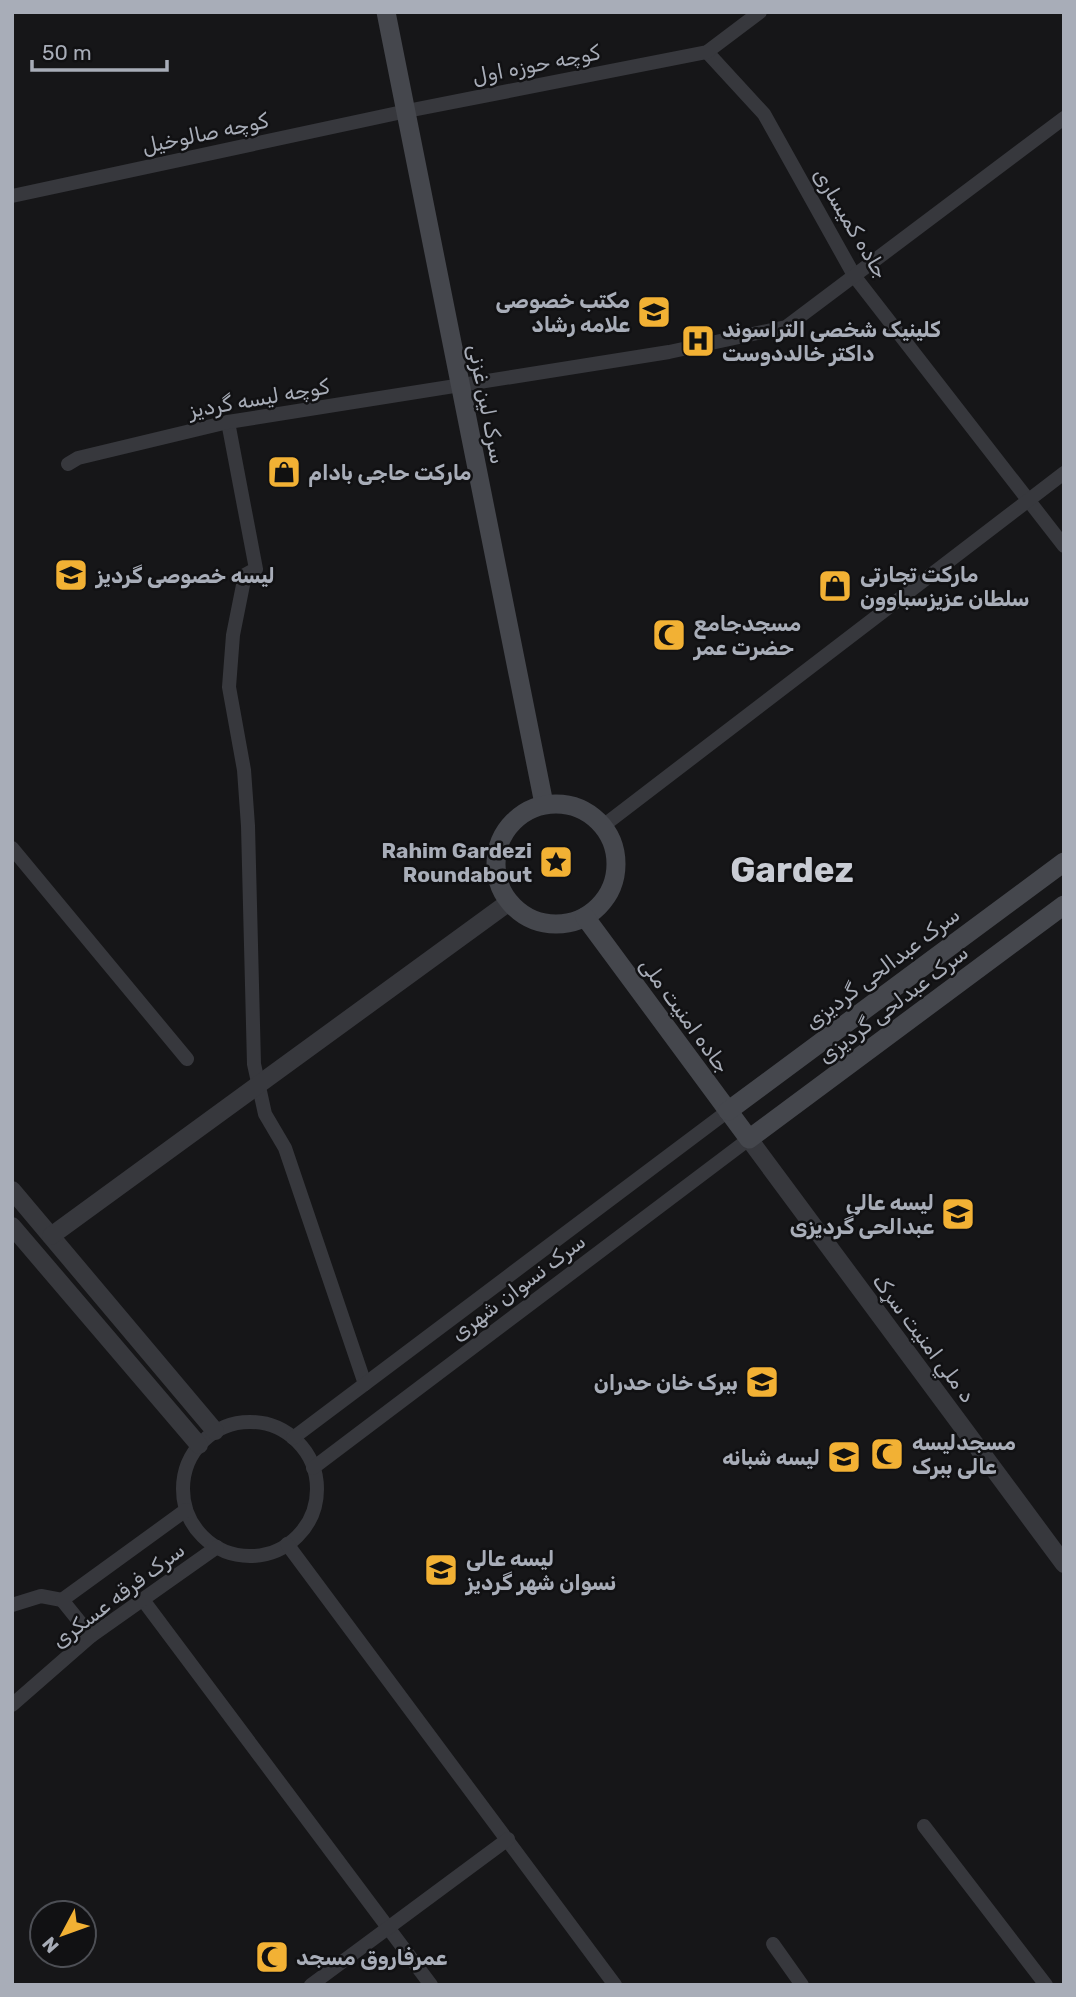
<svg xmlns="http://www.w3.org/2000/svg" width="1076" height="1997" font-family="Rubik,'Noto Naskh Arabic',sans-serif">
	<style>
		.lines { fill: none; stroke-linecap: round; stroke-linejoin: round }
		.minor { stroke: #37383d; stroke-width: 14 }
		.tertiary { stroke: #37383d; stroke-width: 18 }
		.secondary { stroke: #45474d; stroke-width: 19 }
		.labels { text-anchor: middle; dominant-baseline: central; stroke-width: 5; stroke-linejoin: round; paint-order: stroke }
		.street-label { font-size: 21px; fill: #a8adb8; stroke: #111113 }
		.poi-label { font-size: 21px; font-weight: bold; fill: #a8adb8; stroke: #111113; text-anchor: start }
		.town-label { font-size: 35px; font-weight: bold; fill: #c9ccd4; stroke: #111113 }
	</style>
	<rect width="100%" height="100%" fill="#161618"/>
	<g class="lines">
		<g class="minor">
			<polyline points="707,52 764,114 855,277 1064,546"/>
			<polyline points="12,196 407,111 707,52 760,12"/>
			<polyline points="228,422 256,569 245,575 233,635 229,687 244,770 248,826 254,1064 265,1114 285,1148 365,1384"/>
			<polyline points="68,464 78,458 228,422 669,352 786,327 1064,118"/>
			<polyline points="603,826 1064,473"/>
			<polyline points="12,848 187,1059"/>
			<circle cx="250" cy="1489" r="67"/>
			<polyline points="293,1438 728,1111"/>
			<polyline points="313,1468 749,1139"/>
			<polyline points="287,1544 615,1985"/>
			<polyline points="143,1600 431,1985"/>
			<polyline points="12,1605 41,1596 62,1600"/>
			<polyline points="91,1636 62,1600 186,1510"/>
			<polyline points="12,1705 91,1636 217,1547"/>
			<polyline points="924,1826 1046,1985"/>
			<polyline points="773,1944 802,1985"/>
			<polyline points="311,1985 508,1839"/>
		</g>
		<g class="tertiary">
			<polyline points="749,1139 1064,1564"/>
			<polyline points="12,1190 215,1431"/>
			<polyline points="12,1226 199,1445"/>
			<polyline points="51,1236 509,902"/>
		</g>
		<g class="secondary">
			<polyline points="386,12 544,804"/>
			<circle cx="556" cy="864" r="60"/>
			<polyline points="585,917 749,1139 1064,905"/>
			<polyline points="728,1111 1064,862"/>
		</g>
	</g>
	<defs>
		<symbol id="school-square" viewBox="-11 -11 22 22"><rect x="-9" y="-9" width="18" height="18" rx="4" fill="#f2b134" stroke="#111113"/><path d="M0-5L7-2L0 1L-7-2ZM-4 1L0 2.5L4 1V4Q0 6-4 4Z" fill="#111"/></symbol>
		<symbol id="hospital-square" viewBox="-11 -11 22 22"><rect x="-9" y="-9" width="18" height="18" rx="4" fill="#f2b134" stroke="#111113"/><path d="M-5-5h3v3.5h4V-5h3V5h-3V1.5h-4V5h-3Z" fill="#111"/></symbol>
		<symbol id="shop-square" viewBox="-11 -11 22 22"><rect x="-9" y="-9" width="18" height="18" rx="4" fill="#f2b134" stroke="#111113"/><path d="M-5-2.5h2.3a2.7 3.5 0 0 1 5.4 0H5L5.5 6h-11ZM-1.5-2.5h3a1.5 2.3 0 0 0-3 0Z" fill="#111"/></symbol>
		<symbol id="mosque-square" viewBox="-11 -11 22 22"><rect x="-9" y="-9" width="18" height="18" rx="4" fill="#f2b134" stroke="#111113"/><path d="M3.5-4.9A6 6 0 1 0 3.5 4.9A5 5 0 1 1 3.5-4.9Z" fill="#111"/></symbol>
		<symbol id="sight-square" viewBox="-11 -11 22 22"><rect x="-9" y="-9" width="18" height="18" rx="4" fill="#f2b134" stroke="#111113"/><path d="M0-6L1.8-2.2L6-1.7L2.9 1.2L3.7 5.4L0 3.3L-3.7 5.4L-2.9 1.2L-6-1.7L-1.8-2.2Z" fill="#111"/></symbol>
	</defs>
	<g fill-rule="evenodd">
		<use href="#school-square" x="635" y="293" width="38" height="38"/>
		<use href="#hospital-square" x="679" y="322" width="38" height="38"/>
		<use href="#shop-square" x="265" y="453" width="38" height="38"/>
		<use href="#school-square" x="52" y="556" width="38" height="38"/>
		<use href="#shop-square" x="816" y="567" width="38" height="38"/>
		<use href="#mosque-square" x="650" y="616" width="38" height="38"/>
		<use href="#sight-square" x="537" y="843" width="38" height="38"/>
		<use href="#school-square" x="939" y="1195" width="38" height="38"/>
		<use href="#school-square" x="743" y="1363" width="38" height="38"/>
		<use href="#mosque-square" x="868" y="1435" width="38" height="38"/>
		<use href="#school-square" x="825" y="1438" width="38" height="38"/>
		<use href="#school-square" x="422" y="1551" width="38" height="38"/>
		<use href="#mosque-square" x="253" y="1938" width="38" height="38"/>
	</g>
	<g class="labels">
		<g class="street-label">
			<text transform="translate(536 64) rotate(-11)">کوچه حوزه اول</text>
			<text transform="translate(205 133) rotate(-12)">کوچه صالوخیل</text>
			<text transform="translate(851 223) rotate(59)">جاده کمیساری</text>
			<text transform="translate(259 398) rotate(-10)">کوچه لیسه گردیز</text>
			<text transform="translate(487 404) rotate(79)">سرک لین غزنی</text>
			<text transform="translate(882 968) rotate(-37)">سرک عبدالحی گردیزی</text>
			<text transform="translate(893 1004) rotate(-37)">سرک عبدلحی گردیزی</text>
			<text transform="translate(685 1015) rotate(54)">جاده امنیت ملی</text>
			<text transform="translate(518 1287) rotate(-37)">سرک نسوان شهری</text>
			<text transform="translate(924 1338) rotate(53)">د ملي امنیت سړک</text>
			<text transform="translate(118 1595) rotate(-37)">سرک فرقه عسکری</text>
		</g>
		<g class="poi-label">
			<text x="630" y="300" text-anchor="end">مکتب خصوصی<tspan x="630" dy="24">علامه رشاد</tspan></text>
			<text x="722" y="329">کلینیک شخصی التراسوند<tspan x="722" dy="24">داکتر خالددوست</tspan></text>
			<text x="308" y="472">مارکت حاجی بادام</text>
			<text x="860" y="574">مارکت تجارتی<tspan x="860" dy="24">سلطان عزیزسباوون</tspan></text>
			<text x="96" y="575">لیسه خصوصی گردیز</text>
			<text x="694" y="623">مسجدجامع<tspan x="694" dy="24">حضرت عمر</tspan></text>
			<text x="532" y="850" text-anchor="end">Rahim Gardezi<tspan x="532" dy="24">Roundabout</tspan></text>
			<text x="934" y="1202" text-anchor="end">لیسه عالی<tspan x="934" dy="24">عبدالحی گردیزی</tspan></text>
			<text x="738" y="1382" text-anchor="end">ببرک خان حدران</text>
			<text x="912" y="1442">مسجدلیسه<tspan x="912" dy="24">عالی ببرک</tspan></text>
			<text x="820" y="1457" text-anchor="end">لیسه شبانه</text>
			<text x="466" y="1558">لیسه عالی<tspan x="466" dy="24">نسوان شهر گردیز</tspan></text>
			<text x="296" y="1957">عمرفاروق مسجد</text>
		</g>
		<g class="town-label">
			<text x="792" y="870">Gardez</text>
		</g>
	</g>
	<rect width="1076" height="1997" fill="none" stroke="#a8adb8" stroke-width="28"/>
	<g transform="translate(63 1934) rotate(229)"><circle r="33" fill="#111113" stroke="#4d4f55" stroke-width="2"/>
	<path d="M0-5L12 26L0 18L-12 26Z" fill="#f2b134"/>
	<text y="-10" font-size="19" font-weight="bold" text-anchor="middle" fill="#a8adb8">N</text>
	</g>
	<path d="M32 60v10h135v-10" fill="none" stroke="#a8adb8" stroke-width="3.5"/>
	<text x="42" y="60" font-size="21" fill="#a8adb8" stroke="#111113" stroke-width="5" paint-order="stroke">50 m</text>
</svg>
